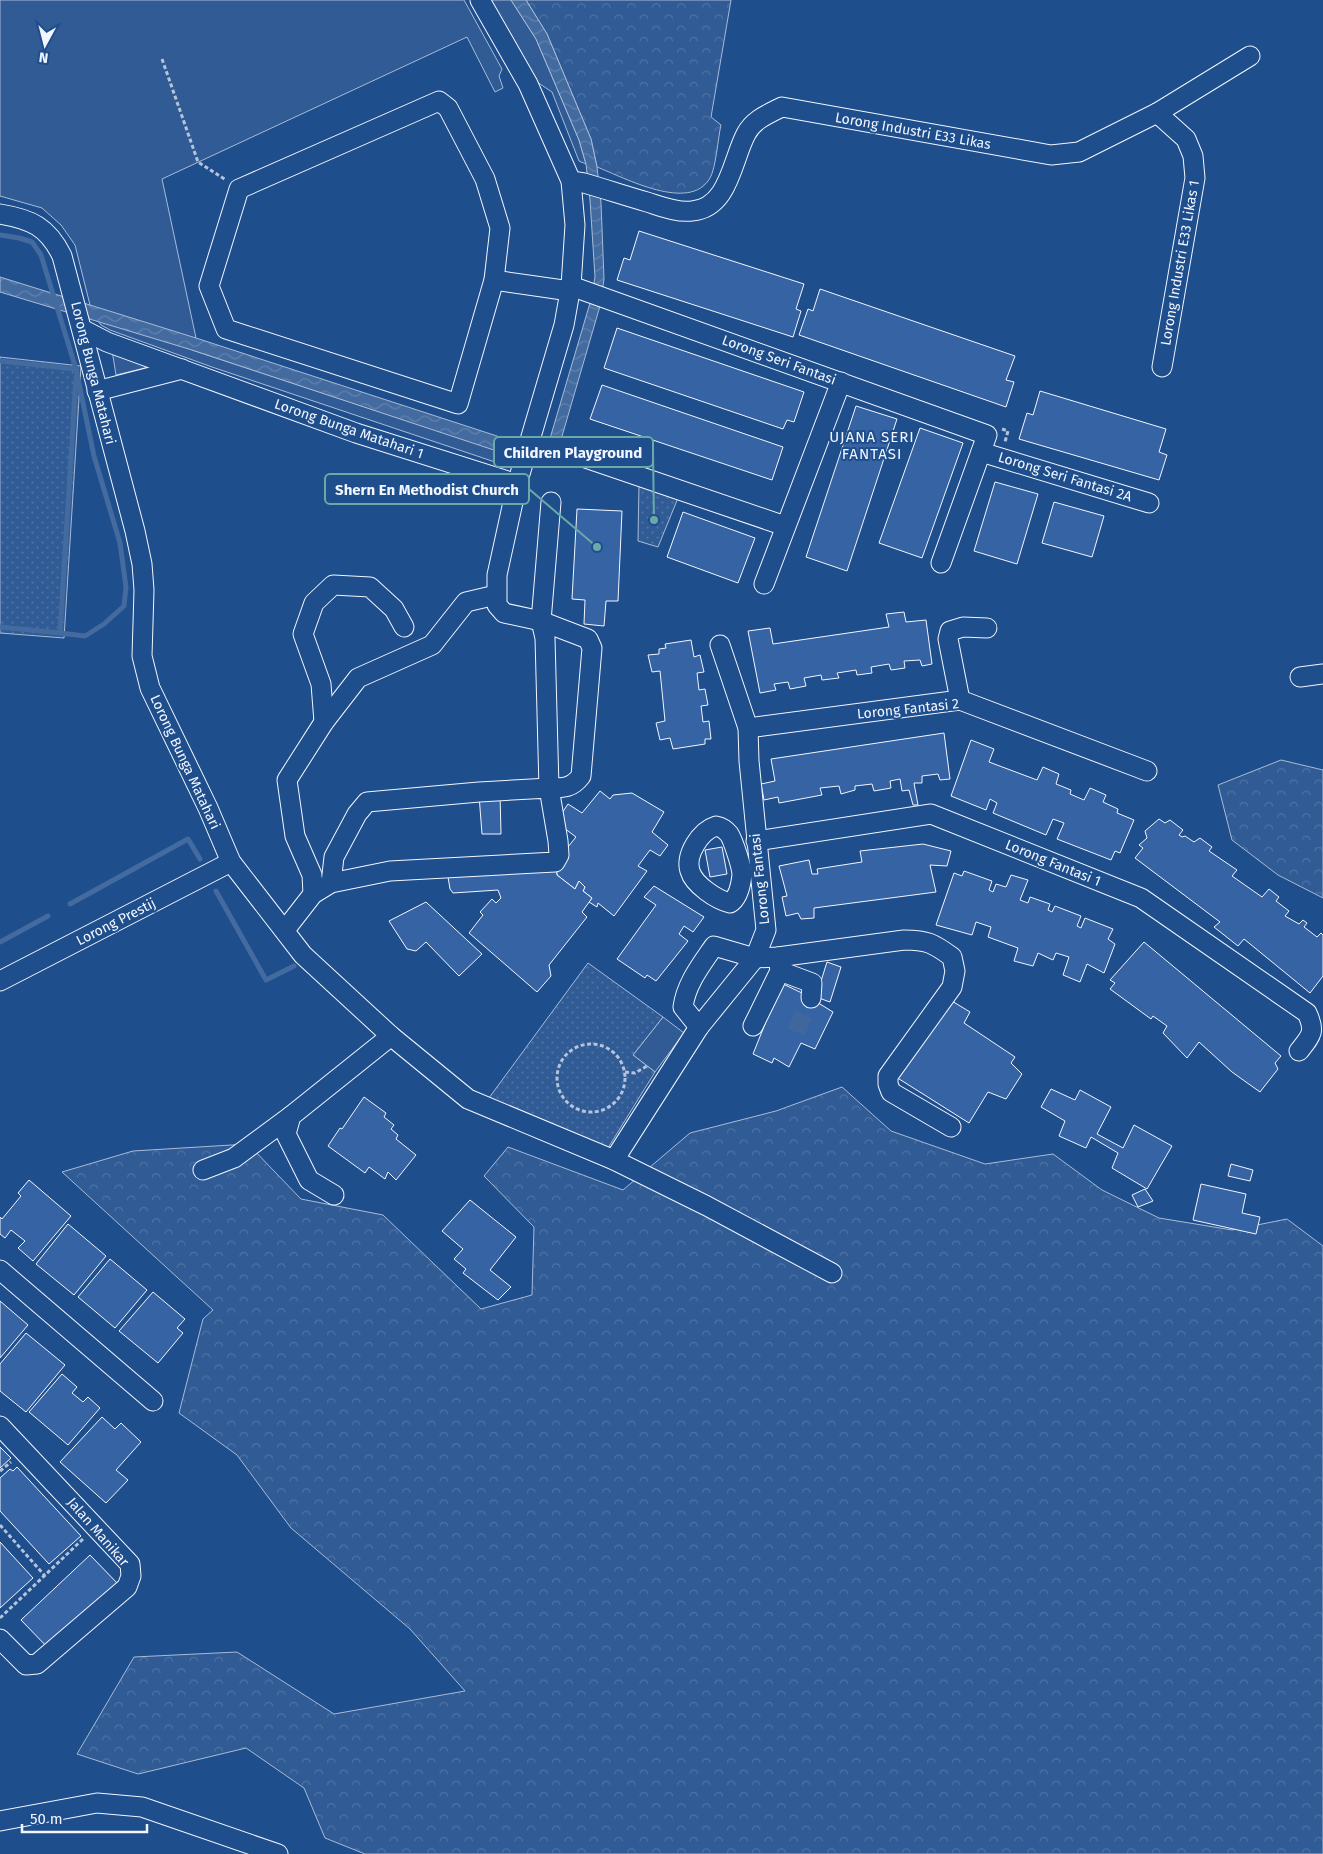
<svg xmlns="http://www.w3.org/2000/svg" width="1323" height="1854" font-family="'Fira Sans',sans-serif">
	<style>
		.built { fill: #305b95; stroke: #a8bbd7 }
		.forest { fill: url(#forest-crowns); stroke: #a8bbd7 }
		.park { fill: url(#park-dots); stroke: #a8bbd7 }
		.water { fill: url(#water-waves); stroke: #a8bbd7 }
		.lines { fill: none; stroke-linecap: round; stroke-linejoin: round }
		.stream { stroke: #446ba0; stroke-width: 5 }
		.building { fill: #3563a3; stroke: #f2f6ff }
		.minor-tunnel { stroke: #3f679d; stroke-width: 19; stroke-dasharray: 19 9; stroke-linecap: butt }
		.minor-casing { stroke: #f2f6ff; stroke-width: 21 }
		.path { stroke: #b3c4dc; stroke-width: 3; stroke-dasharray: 4 2.5; stroke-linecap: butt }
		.minor { stroke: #1f4e8c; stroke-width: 19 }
		.labels { text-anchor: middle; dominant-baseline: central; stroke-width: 4; stroke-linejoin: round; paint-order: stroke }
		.street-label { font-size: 14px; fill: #f2f6ff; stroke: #1f4e8c }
		.neighbourhood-label { font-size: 15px; letter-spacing: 1px; fill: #f2f6ff; stroke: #1f4e8c }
		.leader { fill: none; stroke: #6aa9a8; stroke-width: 2 }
		.callout-dot { fill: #6aa9a8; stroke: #1f4e8c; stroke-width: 2 }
		.callout { fill: #1f4e8c; stroke: #6aa9a8; stroke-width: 2 }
		.callout-label { font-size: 15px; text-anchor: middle; font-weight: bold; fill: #f2f6ff }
	</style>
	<defs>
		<pattern id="forest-crowns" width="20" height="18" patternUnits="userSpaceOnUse" patternTransform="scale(1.25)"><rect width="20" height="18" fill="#305b95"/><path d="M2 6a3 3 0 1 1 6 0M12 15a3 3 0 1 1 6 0" fill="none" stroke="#4e73a5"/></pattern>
		<pattern id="park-dots" width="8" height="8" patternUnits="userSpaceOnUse" patternTransform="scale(1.25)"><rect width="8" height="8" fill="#305b95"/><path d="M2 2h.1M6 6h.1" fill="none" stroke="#4e73a5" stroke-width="1.8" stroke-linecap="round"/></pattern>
		<pattern id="water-waves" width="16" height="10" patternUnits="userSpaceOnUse" patternTransform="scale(1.25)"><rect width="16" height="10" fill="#446ba0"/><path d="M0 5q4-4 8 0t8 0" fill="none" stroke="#5f81ae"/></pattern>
	</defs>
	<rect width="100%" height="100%" fill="#1f4e8c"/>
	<g class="built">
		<polygon points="0,0 464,0 502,69 499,76 503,88 495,92 467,37 162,179 196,338 192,350 511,455 509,459 503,463 495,462 212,367 110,330 101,325 95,317 90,305 75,245 61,225 42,208 0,196"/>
		<polygon points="490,0 511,0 536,39 579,140 586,164 579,161 552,92 537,82 515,42"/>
		<polygon points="112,350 153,366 116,375"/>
		<polygon points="663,1017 684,1033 655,1072 633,1055"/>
	</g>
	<g class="forest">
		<path d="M526,0H731L711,117L721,125C718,137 716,168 710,178C690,213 625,178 597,167L591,139L547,34Z"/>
		<polygon points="1281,760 1323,770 1323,898 1278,875 1232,840 1218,785"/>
		<polygon points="842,1087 891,1131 985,1164 1053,1154 1102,1190 1159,1218 1232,1230 1287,1219 1323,1246 1323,1854 365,1854 325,1838 304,1788 246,1748 138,1774 77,1754 134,1657 237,1652 334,1714 465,1691 410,1629 291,1528 237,1455 179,1413 203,1319 213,1310 62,1172 133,1151 248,1144 301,1199 383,1215 481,1309 532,1295 534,1227 484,1176 508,1147 623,1190 690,1133 776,1111"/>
	</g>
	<g class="park">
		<polygon points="0,357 81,366 64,638 0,633"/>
		<polygon points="639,484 678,498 658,547 638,541"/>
		<polygon points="588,963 663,1017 633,1055 655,1072 608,1148 486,1102"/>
	</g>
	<polygon class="water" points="511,0 526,0 547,34 591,139 597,167 601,203 604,279 600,306 553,467 536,464 192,350 0,292 0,277 196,338 546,452 590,303 595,277 590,200 586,164 579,140 536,39"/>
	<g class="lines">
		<g class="stream">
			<polyline points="0,235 19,238 32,242 41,255 76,369 94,456 120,543 126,587 124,606 104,624 85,636 60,633"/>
			<polyline points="0,361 76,369"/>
			<polyline points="0,627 60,633 76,377"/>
			<polyline points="216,891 266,980 294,966"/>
			<polyline points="70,904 188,839 200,859"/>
			<polyline points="0,942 48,916"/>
		</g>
	</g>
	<g class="building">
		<polygon points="639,231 804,284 796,309 801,311 793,337 617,280 624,258 630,260"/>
		<polygon points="820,289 1015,356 1006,380 1014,382 1006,407 799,335 808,309 813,311"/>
		<polygon points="617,328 804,392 794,422 787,420 783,429 604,368"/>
		<polygon points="602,385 783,447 772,480 590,419"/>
		<polygon points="1040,391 1166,429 1159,452 1167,455 1159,480 1019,439 1027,413 1033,415"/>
		<polygon points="856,406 897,419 847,571 806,557"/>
		<polygon points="920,428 963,443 922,558 879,543"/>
		<polygon points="995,482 1038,494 1017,564 974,551"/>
		<polygon points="1054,502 1104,516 1092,557 1042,543"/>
		<polygon points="577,509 622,511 618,601 606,601 604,626 584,624 585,600 572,599"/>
		<polygon points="683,512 755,538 738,583 667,557"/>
		<polygon points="904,612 906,622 926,620 932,664 922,666 920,660 904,661 905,668 891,670 889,664 871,667 872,673 857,675 856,670 837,673 839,678 822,680 821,675 804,678 806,686 790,689 788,682 774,684 776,690 760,693 748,631 770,628 773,644 889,627 886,614"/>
		<polygon points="691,640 694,657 700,655 704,672 697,673 699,690 705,689 708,705 701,706 703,722 709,721 711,739 705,739 705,744 673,749 670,738 660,740 656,723 665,721 660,671 652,672 648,655 659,654 659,649 666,648 665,644"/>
		<polygon points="944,733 950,779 940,780 938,774 922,776 922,783 914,783 918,805 913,805 909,790 902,791 900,779 890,781 891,788 874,791 872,784 855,786 855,790 841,794 839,786 820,788 822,795 779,803 778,797 764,800 761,784 775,781 771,759"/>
		<polygon points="971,740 994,749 989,762 1037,780 1043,767 1059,774 1056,784 1071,790 1070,794 1084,800 1090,788 1106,795 1103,802 1118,809 1117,813 1134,820 1120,853 1115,851 1111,860 1057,839 1064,823 1053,819 1046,835 993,813 997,803 990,799 986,810 951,796"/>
		<polygon points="600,791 610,799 613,795 632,793 664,812 652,832 668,845 660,856 650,850 638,866 647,871 614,916 598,903 597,907 589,902 592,898 583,891 585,887 579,881 575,889 557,875 556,867 563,853 576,837 556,822 568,804 582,813"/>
		<polygon points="500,794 501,834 482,834 479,795"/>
		<polygon points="1159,819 1165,823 1170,820 1183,830 1179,835 1182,837 1185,836 1194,842 1200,838 1212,847 1209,851 1237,870 1232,876 1262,897 1269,889 1279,897 1276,901 1289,911 1285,916 1299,924 1303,920 1307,923 1304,927 1317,937 1321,933 1323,935 1323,976 1310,993 1244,939 1238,946 1214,927 1220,922 1135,858 1143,848 1139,845 1147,838 1145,831"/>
		<polygon points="923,844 951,851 947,866 930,865 936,892 814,908 814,918 801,919 798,913 786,916 782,897 787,896 779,866 809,860 812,874 818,874 817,869 862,862 860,851"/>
		<polygon points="722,847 727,874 710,877 705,850"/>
		<polygon points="556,867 557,875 575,889 579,881 585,887 583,891 592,898 582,912 587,917 549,965 551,976 537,992 469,933 483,915 480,912 492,899 496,903 501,898 498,890 453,893 450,889 447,871"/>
		<polygon points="964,871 992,881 989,890 993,892 996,884 1006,887 1011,875 1028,880 1020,900 1028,903 1030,897 1050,904 1048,910 1052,912 1055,906 1081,916 1077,926 1081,928 1085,918 1113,929 1108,939 1115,944 1104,973 1087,964 1080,982 1063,975 1069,957 1056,953 1053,960 1038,953 1033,966 1014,961 1018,948 988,937 991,927 976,922 972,935 936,925 954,873 962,876"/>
		<polygon points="654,886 704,917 693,932 684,926 679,934 688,941 656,981 647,975 645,978 617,959 656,905 644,897"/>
		<polygon points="426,902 482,954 459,976 426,942 416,951 407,949 389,921"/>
		<polygon points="1144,942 1281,1056 1275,1063 1278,1069 1260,1092 1232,1072 1199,1042 1187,1058 1163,1033 1167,1026 1153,1016 1151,1019 1110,989 1115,983 1110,980"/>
		<polygon points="827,962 841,967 830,1002 816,997"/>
		<polygon points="781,983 802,993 833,1012 815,1049 801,1043 789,1067 774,1058 772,1063 753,1054 765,1024 762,1022"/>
		<polygon points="947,998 970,1012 964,1023 1015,1057 1011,1063 1022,1074 1006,1099 988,1092 969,1123 896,1077"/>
		<polygon points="1051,1089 1075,1100 1080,1090 1111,1107 1097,1134 1123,1148 1134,1125 1172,1146 1147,1189 1112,1168 1118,1153 1091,1137 1086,1148 1059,1136 1065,1121 1041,1107"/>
		<polygon points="364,1097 386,1113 384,1117 394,1125 391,1129 398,1135 396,1139 416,1155 396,1180 388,1172 385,1179 369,1167 365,1173 328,1146 340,1128 342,1129"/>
		<polygon points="1231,1164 1253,1170 1250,1181 1228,1176"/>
		<polygon points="29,1180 71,1216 33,1261 18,1248 25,1241 11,1230 5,1238 0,1234 0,1217 2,1219 21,1196 18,1193"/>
		<polygon points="1201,1184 1246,1194 1242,1213 1260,1217 1256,1234 1193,1220"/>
		<polygon points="1145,1189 1153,1201 1138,1207 1132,1195"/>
		<polygon points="470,1200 516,1237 490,1270 511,1287 498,1300 463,1273 466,1269 454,1259 463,1249 442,1231"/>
		<polygon points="68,1224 106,1256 74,1295 36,1264"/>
		<polygon points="110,1259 147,1290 115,1328 78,1297"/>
		<polygon points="153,1292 185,1319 177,1328 183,1333 158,1363 119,1331"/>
		<polygon points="0,1301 28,1325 0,1358"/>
		<polygon points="26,1333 65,1365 26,1412 0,1391 0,1364"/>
		<polygon points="62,1374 77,1387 72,1393 83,1402 88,1397 100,1408 68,1445 29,1412"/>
		<polygon points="102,1417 115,1429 121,1423 141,1442 116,1470 128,1480 106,1503 60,1462"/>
		<polygon points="0,1447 11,1458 0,1468"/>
		<polygon points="17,1467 81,1536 49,1564 0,1511 0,1478 10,1469 13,1471"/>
		<polygon points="0,1542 33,1578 0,1608"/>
		<polygon points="90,1555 120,1586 51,1651 21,1620"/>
	</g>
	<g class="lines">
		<polyline class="minor-tunnel" points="796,1032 811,998"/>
		<defs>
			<g id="minor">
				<polyline points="480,0 528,84 571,181 575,225 571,286 564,325 517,484 497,575 497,605 504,613 541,621 551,502"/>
				<polygon points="439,101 448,108 485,179 500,228 494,280 458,404 226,329 209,286 239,189"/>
				<polyline points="1157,113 1186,139 1193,156 1195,178 1162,367"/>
				<path d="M571,181L584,183C605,189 626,196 647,202C660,206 677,213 692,211C729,208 732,160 746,134C753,120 768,114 782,107L1051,155L1079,152L1157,113L1250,56"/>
				<path d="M0,214C31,219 48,227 62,256L135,531L142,564L144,590L142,656L150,688L208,808L231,862L303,955L391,1036L468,1099L614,1160L707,1206L832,1273"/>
				<polyline points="494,280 570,291"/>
				<polyline points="571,286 987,435 941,563"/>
				<polyline points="82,329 107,342 356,433 517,484"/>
				<polyline points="97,391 182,369"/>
				<polyline points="981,452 1149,503"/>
				<polyline points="571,453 785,526"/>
				<polyline points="764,584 841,382"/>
				<path d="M541,621L588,639L592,648L581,776C572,788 564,788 549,788L545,638Z"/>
				<polyline points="1300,677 1323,674"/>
				<polyline points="960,700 948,639 950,631 963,627 987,628"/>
				<polyline points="324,722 321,684 303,634 314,603 333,585 370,587 394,609 404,627"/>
				<polyline points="748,728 960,700 1147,771"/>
				<path d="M716,826C721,827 725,829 729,834C733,840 742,867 742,875C741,884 738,898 730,903C717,900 694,885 690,871C685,855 700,831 716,826Z"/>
				<path d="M756,841L931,814L1141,898L1307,1013C1316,1032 1311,1036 1299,1051"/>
				<polyline points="313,894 312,875 295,836 287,780 324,722 358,678 432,645 466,602 496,595"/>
				<polyline points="285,930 313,894 331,883 390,871 555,862 559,855 558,841 549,788 479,792 367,802 357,814 334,857 331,883"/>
				<polyline points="780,971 812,983 811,998"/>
				<polyline points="0,981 231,862"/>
				<polyline points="753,1026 780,971 778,957"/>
				<path d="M699,1027L683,1007C686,984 701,965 714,946L755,958L778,957L904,940C927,940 933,943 952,957L955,971L952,987L888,1076V1084L891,1092L951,1127"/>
				<polyline points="614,1160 699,1027 755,958 766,930 749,761 748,728 720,645"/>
				<polyline points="203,1170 234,1158 291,1116"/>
				<polyline points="334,1195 309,1180 286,1134 291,1116 391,1036"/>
				<polyline points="0,1270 153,1401"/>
				<polyline points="0,1426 130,1564 131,1576 127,1587 37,1664 26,1665 0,1639"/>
				<polyline points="0,1821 97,1803 142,1807 278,1854"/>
			</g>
		</defs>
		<use href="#minor" class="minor-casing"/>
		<g class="path">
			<polyline points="162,59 198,162 226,180"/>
			<polyline points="1002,429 1008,431 1005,442"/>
			<circle cx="591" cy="1078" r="34"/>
			<polyline points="625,1072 635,1073 647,1066"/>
			<polyline points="0,1471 11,1462"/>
			<polyline points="0,1525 45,1576"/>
			<polyline points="0,1618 84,1538"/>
		</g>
		<use href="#minor" class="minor"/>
	</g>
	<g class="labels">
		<g class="street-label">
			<text transform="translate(913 131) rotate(10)">Lorong Industri E33 Likas</text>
			<text transform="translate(1180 263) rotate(-80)">Lorong Industri E33 Likas 1</text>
			<text transform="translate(779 360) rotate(20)">Lorong Seri Fantasi</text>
			<text transform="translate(93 373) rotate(76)">Lorong Bunga Matahari</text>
			<text transform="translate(349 429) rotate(19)">Lorong Bunga Matahari 1</text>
			<text transform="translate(1065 477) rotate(17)">Lorong Seri Fantasi 2A</text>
			<text transform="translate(908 709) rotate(-6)">Lorong Fantasi 2</text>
			<text transform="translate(185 762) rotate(65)">Lorong Bunga Matahari</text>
			<text transform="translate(1053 863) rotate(22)">Lorong Fantasi 1</text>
			<text transform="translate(760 879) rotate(-96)">Lorong Fantasi</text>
			<text transform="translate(116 922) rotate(-27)">Lorong Prestij</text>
			<text transform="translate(98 1532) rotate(49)">Jalan Manikar</text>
		</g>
		<g class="neighbourhood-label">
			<text x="872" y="437">UJANA SERI<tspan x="872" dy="17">FANTASI</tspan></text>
		</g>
	</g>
	<path class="leader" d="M654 520L653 452M597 547L529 489"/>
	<g class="callout-dot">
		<circle cx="654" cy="520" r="5"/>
		<circle cx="597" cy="547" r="5"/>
	</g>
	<g class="callout">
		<rect x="494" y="437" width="159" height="30" rx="5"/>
		<rect x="325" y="474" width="204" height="30" rx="5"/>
	</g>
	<g class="callout-label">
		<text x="573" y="458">Children Playground</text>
		<text x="427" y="495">Shern En Methodist Church</text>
	</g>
	<g transform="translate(45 45) rotate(187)" stroke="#1f4e8c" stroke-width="4" paint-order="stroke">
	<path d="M0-4L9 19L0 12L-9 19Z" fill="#f2f6ff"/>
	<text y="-8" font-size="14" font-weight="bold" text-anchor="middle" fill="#f2f6ff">N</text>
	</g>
	<path d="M22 1824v8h125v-8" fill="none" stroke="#f2f6ff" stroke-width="2.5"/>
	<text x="30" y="1824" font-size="15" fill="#f2f6ff" stroke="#1f4e8c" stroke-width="4" paint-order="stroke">50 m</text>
</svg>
